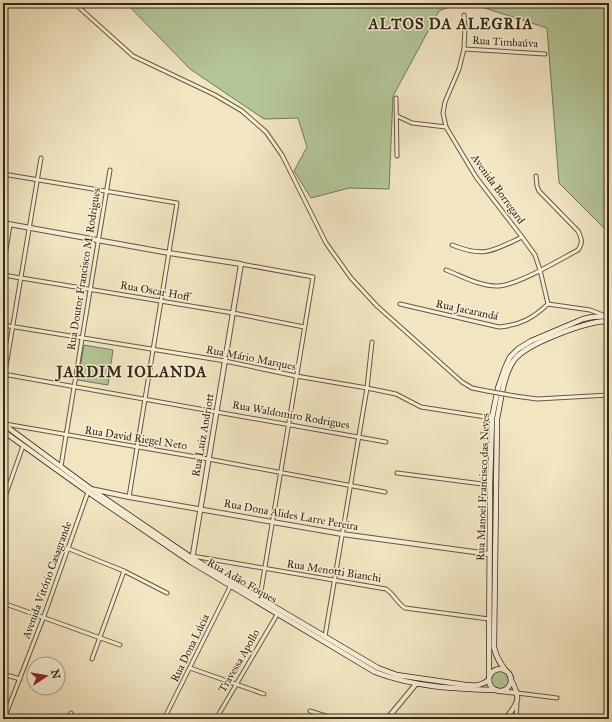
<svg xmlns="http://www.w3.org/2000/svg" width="612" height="722" font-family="'IM FELL Great Primer',serif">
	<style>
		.green { fill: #b4c698; stroke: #747757 }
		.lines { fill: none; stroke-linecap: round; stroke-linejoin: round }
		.minor-casing { stroke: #645841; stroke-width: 5 }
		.tertiary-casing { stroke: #645841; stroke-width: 6 }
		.secondary-casing { stroke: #342816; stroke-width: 6 }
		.minor { stroke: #f7efd7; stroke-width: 3 }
		.tertiary { stroke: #f7efd7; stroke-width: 4 }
		.secondary { stroke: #f7efd7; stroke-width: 4.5 }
		.minor-bridge-casing { stroke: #645841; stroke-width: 5; stroke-linecap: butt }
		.minor-bridge { stroke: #f7efd7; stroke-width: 3 }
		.labels { text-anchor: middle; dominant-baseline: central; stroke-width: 3; stroke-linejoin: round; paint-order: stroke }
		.street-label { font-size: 11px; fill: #342816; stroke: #f7efd7 }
		.district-label { font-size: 15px; font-weight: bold; letter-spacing: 1px; fill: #342816; stroke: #f7efd7 }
	</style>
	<rect width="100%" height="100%" fill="#f2e6c2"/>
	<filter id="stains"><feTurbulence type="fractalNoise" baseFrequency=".005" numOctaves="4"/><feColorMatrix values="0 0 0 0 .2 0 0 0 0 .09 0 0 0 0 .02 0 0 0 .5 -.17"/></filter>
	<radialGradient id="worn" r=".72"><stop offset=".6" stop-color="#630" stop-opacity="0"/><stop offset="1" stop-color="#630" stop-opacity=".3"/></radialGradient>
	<g class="green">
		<polygon points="126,3 459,3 439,11 393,96 389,189 349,188 311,198 294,171 307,147 298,118 264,119 190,69"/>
		<polygon points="469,3 609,3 609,228 606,230 559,183 547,28"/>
		<polygon points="84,345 113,350 108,385 78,380"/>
		<circle cx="500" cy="680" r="9"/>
	</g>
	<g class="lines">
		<defs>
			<g id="minor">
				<polyline points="74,3 133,56 215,95 242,111 266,132 282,155 326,243 351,278 377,306 462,382 472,388 487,391"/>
				<polyline points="464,15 465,27 464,49 459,69 445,102 443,113 446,127 476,177 522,237 535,255 540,270 548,304"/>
				<polyline points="464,49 545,54"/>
				<polyline points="396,98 397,156"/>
				<polyline points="397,116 412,123 446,127"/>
				<polyline points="3,174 177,203 129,497"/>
				<path d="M452,245C485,258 492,251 522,237"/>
				<polyline points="241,264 313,277 260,597"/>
				<polyline points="3,268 10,225"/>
				<path d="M446,270C462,276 481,287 499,286C520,284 559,260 578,250C583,243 582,239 578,231L539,191L537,186L536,176"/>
				<polyline points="3,275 233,313 304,327"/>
				<path d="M400,304L499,327C521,325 533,318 548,304"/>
				<polyline points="548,304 590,310 603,315"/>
				<polyline points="3,325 225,361 296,376 367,388 396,394 421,407 492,418"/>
				<polyline points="3,374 386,442"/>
				<polyline points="3,384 41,158"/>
				<polyline points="515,396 537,399 609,395"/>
				<polyline points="5,424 208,459 385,492"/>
				<polyline points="61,466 110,170"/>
				<polyline points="397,473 490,485"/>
				<polyline points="3,502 23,446"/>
				<polyline points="67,548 124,571 167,593"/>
				<path d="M192,556L386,589C394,594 397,603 405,608L489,619"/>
				<polyline points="3,603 120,645"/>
				<polyline points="325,636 367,388 372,342"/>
				<polyline points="92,659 124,571"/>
				<polyline points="190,668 264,694"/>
				<polyline points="3,674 20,679"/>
				<polyline points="517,693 557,698"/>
				<polyline points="310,711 335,719"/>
				<polyline points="4,719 44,616 88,492"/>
				<polyline points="69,719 71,713"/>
				<polyline points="164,719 231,585"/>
				<polyline points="216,719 278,613"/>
				<polyline points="516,719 517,704"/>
			</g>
			<g id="tertiary">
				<polyline points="3,223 169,253 241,264 192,560"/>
				<polyline points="91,489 129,497 342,534 489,554"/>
				<polyline points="499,691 517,693"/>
				<polyline points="387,719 416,684"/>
				<path d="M505,719C521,700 520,699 510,677"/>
			</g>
			<g id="secondary">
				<path d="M3,424L91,489L192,558L378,668L397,675L466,685C475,686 481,686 489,680"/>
				<path d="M3,431L88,492L191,562L375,672C414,687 455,689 496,690"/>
				<circle cx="500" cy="680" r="11"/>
				<path d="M506,671C500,663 496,657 494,647L497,419C501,400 503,376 514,360C527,343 587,321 609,321"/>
				<polyline points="489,676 490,485 492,418 498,388 505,368 510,357 518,349 531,341 583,319 592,317 609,316"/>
			</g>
		</defs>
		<use href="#minor" class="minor-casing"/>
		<use href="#tertiary" class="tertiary-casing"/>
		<use href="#secondary" class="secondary-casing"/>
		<use href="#minor" class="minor"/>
		<use href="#tertiary" class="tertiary"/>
		<use href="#secondary" class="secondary"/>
		<defs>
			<polyline id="minor-bridge" points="487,391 515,396"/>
		</defs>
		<use href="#minor-bridge" class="minor-bridge-casing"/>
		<use href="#minor-bridge" class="minor-bridge"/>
	</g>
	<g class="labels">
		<g class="street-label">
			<text transform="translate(505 42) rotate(3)">Rua Timbaúva</text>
			<text transform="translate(498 189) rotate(54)">Avenida Borregard</text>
			<text transform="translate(84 269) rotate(-81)">Rua Doutor Francisco M. Rodrigues</text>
			<text transform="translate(155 291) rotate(10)">Rua Oscar Hoff</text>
			<text transform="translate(467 310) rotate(12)">Rua Jacarandá</text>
			<text transform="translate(251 358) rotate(11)">Rua Mário Marques</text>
			<text transform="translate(291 415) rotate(10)">Rua Waldomiro Rodrigues</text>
			<text transform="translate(203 435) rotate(-80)">Rua Luiz Andriott</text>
			<text transform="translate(136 438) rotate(9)">Rua David Riegel Neto</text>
			<text transform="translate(483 487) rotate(-88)">Rua Manoel Francisco das Neves</text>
			<text transform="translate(291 515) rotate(10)">Rua Dona Alides Larre Pereira</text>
			<text transform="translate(334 571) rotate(9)">Rua Menotti Bianchi</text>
			<text transform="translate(47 580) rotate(-70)">Avenida Vitório Casagrande</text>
			<text transform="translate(242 581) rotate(30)">Rua Adão Foques</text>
			<text transform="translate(190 648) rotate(-64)">Rua Dona Lúcia</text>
			<text transform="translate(239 661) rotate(-60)">Travessa Apollo</text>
		</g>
		<g class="district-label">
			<text x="451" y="24">ALTOS DA ALEGRIA</text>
			<text x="132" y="372">JARDIM IOLANDA</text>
		</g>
	</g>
	<rect width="612" height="722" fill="none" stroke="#f2e6c2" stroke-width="16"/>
	<rect x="4" y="4" width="604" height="714" fill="none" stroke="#342816" stroke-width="2"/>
	<rect x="8" y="8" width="596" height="706" fill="none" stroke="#342816"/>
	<g transform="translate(46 676) rotate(78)"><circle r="19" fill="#f7efd7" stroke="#a99f8a"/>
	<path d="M0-3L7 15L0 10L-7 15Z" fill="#8f2418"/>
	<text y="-6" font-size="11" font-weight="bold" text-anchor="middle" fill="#342816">N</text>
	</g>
	<rect width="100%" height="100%" filter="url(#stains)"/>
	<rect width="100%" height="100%" fill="url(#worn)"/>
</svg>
